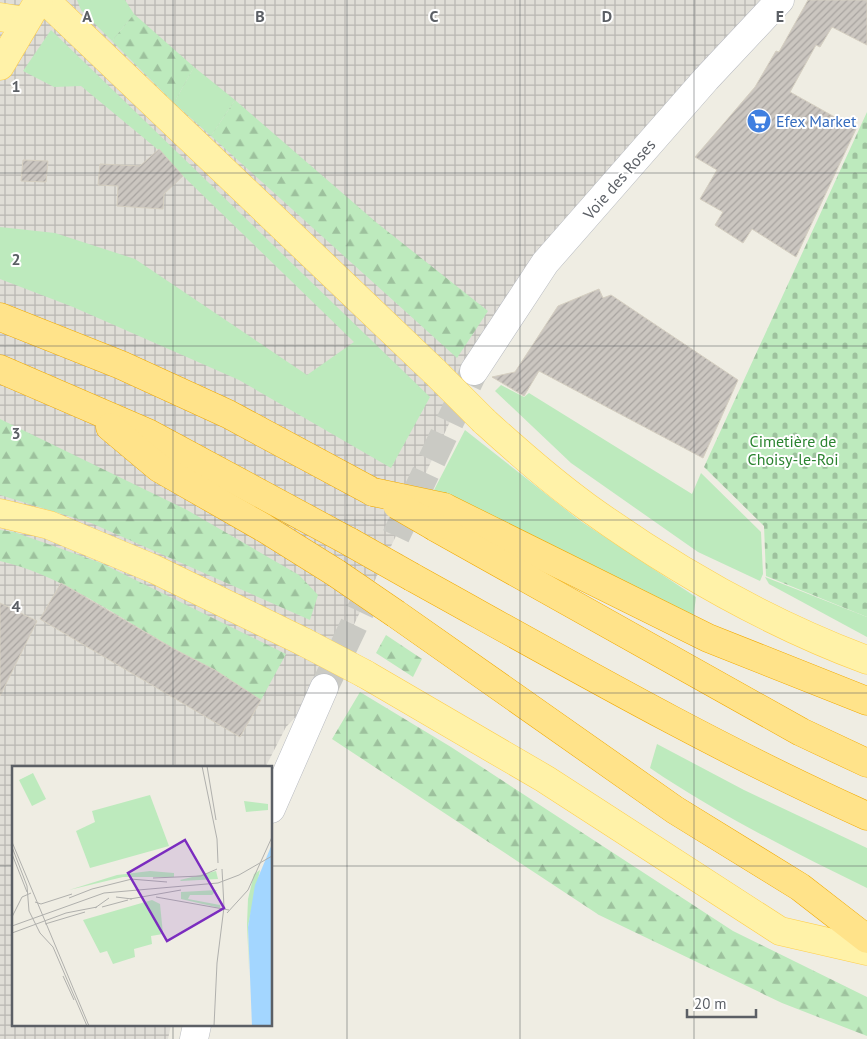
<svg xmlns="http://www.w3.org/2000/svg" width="867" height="1039" font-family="'PT Sans',sans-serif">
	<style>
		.industrial { fill: url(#industrial-grid) }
		.green { fill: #bdeabd }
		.forest { fill: url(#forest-firs) }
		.cemetery { fill: url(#cemetery-stones) }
		.building { fill: url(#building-hatch); stroke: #d5cfc1 }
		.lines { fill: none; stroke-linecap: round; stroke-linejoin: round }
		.minor-tunnel { stroke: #cacac4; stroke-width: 28; stroke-dasharray: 28 14; stroke-linecap: butt }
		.minor-casing { stroke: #b8bbc1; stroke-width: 29 }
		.major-casing { stroke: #ffcf4c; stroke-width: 29 }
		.highway-casing { stroke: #f2aa00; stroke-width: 29 }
		.minor { stroke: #fff; stroke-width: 28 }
		.major { stroke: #fff2a8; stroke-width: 28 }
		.highway { stroke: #ffe38a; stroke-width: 28 }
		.major-bridge-casing { stroke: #ffcf4c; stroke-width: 29; stroke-linecap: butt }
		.highway-bridge-casing { stroke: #f2aa00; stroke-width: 29; stroke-linecap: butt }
		.major-bridge { stroke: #fff2a8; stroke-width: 28 }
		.highway-bridge { stroke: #ffe38a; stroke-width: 28 }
		.grid { fill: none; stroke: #5b5f65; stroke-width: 1; stroke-opacity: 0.55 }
		.labels { text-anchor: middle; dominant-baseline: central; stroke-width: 4; stroke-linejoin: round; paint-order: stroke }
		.shop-label { font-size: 16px; fill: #366cbe; stroke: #fff; text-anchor: start }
		.street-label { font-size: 16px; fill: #5b5f65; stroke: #fff }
		.park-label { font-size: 16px; fill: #2b8430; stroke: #fff }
		.inset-road { fill: none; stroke: #b0b0ad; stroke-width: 1 }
		.view { fill: #7b2cbf; fill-opacity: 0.15; stroke: #7b2cbf; stroke-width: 2.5 }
		.inset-edge { fill: none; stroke: #5b5f65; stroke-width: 2.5 }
		.grid-label { font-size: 16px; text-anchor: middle; font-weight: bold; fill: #5b5f65; stroke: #fff; stroke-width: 4; stroke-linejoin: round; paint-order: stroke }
	</style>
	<defs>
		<pattern id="industrial-grid" width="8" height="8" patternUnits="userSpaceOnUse" patternTransform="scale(1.25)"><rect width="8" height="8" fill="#e0ded7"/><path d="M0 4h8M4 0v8" fill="none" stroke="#b9b7b2"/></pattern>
		<pattern id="forest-firs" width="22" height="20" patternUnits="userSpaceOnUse" patternTransform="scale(1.25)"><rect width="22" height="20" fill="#bdeabd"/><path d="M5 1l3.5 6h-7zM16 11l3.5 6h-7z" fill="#9dc19d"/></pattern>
		<pattern id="cemetery-stones" width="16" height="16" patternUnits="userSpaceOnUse" patternTransform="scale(1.25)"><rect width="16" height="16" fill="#bdeabd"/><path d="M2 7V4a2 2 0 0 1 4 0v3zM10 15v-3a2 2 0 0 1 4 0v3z" fill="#9dc19d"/></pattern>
		<pattern id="building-hatch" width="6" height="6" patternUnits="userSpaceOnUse" patternTransform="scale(1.25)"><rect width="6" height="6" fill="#cbc6c0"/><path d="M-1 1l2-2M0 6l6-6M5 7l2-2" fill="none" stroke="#a8a4a0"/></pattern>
	</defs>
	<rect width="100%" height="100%" fill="#efede3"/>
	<polygon class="industrial" points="0,0 763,0 474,371 324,688 286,727 265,768 14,768 14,1025 171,1025 168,1039 0,1039"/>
	<g class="green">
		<polygon points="77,0 125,0 134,14 112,41 81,10"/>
		<polygon points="51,30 430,397 391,468 239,380 73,307 0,279 0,227 55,233 135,259 307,375 354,342 183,176 162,153 81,86 54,87 23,71"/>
		<polygon points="194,67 235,100 211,136 174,103"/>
		<polygon points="501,385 524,397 529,393 692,494 701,473 761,532 763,574 760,581 698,552 571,463 495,391"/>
		<polygon points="465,430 579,520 696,597 693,620 520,536 434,490"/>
		<polygon points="765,577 867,617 867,637 769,584"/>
		<path d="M657,744L744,790L867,848V888C793,852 718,814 650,768Z"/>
	</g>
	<g class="forest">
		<polygon points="134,14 194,67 174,103 112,41"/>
		<polygon points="235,100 377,223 488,311 457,358 211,136"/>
		<polygon points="0,419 187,510 299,575 318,595 310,620 91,523 0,495"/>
		<path d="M0,530L14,532L101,563L286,654L261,700C226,677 189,658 153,636C104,608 56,574 0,561Z"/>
		<polygon points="386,635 422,659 413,677 376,653"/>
		<polygon points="360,692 451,747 733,931 867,997 867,1036 782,1003 599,915 332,739"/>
	</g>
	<polygon class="cemetery" points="867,112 867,617 766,576 764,526 704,467"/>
	<g class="building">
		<polygon points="808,0 867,0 867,45 832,27 820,47 816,45 790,92 856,129 796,257 752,229 743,243 715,225 723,212 700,199 717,170 695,157 755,87 776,51 779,52"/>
		<polygon points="159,149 183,176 164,194 163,209 117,206 118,186 98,185 100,164 140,166"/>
		<polygon points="23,160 48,161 46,182 21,181"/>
		<polygon points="599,289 603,298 611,295 738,380 703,458 539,371 524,396 492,377 515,372 558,306"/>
		<polygon points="61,583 174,649 215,670 261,700 240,737 40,619"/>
		<polygon points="0,603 37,621 0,696"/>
	</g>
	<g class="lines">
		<polyline class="minor-tunnel" points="324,688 474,371"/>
		<defs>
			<g id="minor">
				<polyline points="474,371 545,263 706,79 780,0"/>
				<polyline points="271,809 324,688"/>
				<polyline points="194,1039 197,1025"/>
			</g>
			<g id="major">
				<polyline points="45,0 435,372"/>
				<polyline points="0,17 25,21"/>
				<polyline points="0,66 39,0"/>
				<path d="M484,421C517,451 551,481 587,507C672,568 768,623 867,660"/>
				<polyline points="0,513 49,525 154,569 304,642"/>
				<polyline points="365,674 545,779 780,931 867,951"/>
			</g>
			<g id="highway">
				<polyline points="0,317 121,365 228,414 373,492"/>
				<polyline points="0,369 148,433 350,542"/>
				<polyline points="110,427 159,468 264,528 336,573"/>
				<polyline points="444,507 708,638 867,701"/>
				<polyline points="435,527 801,732 867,763"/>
				<path d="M412,577C562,660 711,746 867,816"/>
				<polyline points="396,614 675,810 800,887 867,939"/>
			</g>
		</defs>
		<use href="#minor" class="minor-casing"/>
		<use href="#major" class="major-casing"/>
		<use href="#highway" class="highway-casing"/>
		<use href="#minor" class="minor"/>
		<use href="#major" class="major"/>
		<use href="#highway" class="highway"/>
		<defs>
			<g id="major-bridge">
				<polyline points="435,372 484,421"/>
				<polyline points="304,642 365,674"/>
			</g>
			<g id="highway-bridge">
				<polyline points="373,492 444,507"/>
				<polyline points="397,505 435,527"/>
				<polyline points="350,542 412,577"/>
				<polyline points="336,573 396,614"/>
			</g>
		</defs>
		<use href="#major-bridge" class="major-bridge-casing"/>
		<use href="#highway-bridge" class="highway-bridge-casing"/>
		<use href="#major-bridge" class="major-bridge"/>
		<use href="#highway-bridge" class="highway-bridge"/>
	</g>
	<path class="grid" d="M173,0V768M347,0V1039M520,0V1039M694,0V1039M0,173H867M0,346H867M0,520H867M0,693H867M0,866H14M271,866H867M173,1025V1039"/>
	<defs>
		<symbol id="supermarket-disc" viewBox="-11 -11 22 22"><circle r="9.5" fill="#3f7fe0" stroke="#fff"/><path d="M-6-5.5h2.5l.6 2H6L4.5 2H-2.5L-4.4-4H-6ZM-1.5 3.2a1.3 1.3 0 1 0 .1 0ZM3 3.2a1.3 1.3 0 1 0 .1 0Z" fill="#fff"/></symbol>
	</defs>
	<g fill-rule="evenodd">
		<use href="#supermarket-disc" x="745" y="107" width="28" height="28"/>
	</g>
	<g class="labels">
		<g class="shop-label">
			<text x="776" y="121">Efex Market</text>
		</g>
		<g class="street-label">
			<text transform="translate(619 179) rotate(-49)">Voie des Roses</text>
		</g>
		<g class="park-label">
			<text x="793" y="441">Cimetière de<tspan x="793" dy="18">Choisy-le-Roi</tspan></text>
		</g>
	</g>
	<g transform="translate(12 766)">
		<rect width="260" height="260" fill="#efede3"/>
		<path d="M21,7L34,33L20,40L7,14ZM232,35L256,38V44L234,46ZM248,104L236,160L237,204L235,158L236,133L242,108ZM205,124L200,129H178L176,133L208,139V142L169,133V126Z" fill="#bdeabd"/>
		<path d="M138,105L162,107V111H111L57,124L105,109ZM204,105L206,113L169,115L168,114Z" fill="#bdeabd"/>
		<path d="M138,29L157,80L78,102L64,65L83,56L80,45ZM140,134L148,138L151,168L139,170L140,178L122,183L123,191L101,198L95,185L88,187L71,154Z" fill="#bdeabd"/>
		<path d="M260,78V260H240L236,161L243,119Z" fill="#a3d6ff"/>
		<path class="inset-road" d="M190,0L205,73L206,97M195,0L204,54M0,76L77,260M0,81L15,120L17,145L28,167L41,181L75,260M0,88L15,126M141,112L189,110L205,103M118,113L155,116M80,123L120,113M104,131L120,133M144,131L217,144M57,132L80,123M118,133L169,124M23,136L29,138L60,128M90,141L116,134M83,142L97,132M215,147L236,124L260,71M0,151L10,131L19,127M33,158L73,146M0,160L92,127L206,117L227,109L260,90M0,167L54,147L85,141M51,210L62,234M202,260L205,197L212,141L210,103"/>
		<path class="view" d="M173,74L212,142L155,175L116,107Z"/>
		<rect width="260" height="260" class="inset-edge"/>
	</g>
	<g class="grid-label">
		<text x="87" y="22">A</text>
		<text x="260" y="22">B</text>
		<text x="434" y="22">C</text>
		<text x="607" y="22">D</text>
		<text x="780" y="22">E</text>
		<text x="16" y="92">1</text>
		<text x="16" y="265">2</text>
		<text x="16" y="439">3</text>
		<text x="16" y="612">4</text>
	</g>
	<path d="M687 1009v8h69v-8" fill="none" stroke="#5b5f65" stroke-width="2.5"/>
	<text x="694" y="1009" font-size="15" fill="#5b5f65" stroke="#ffffff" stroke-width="4" paint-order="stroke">20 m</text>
</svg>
